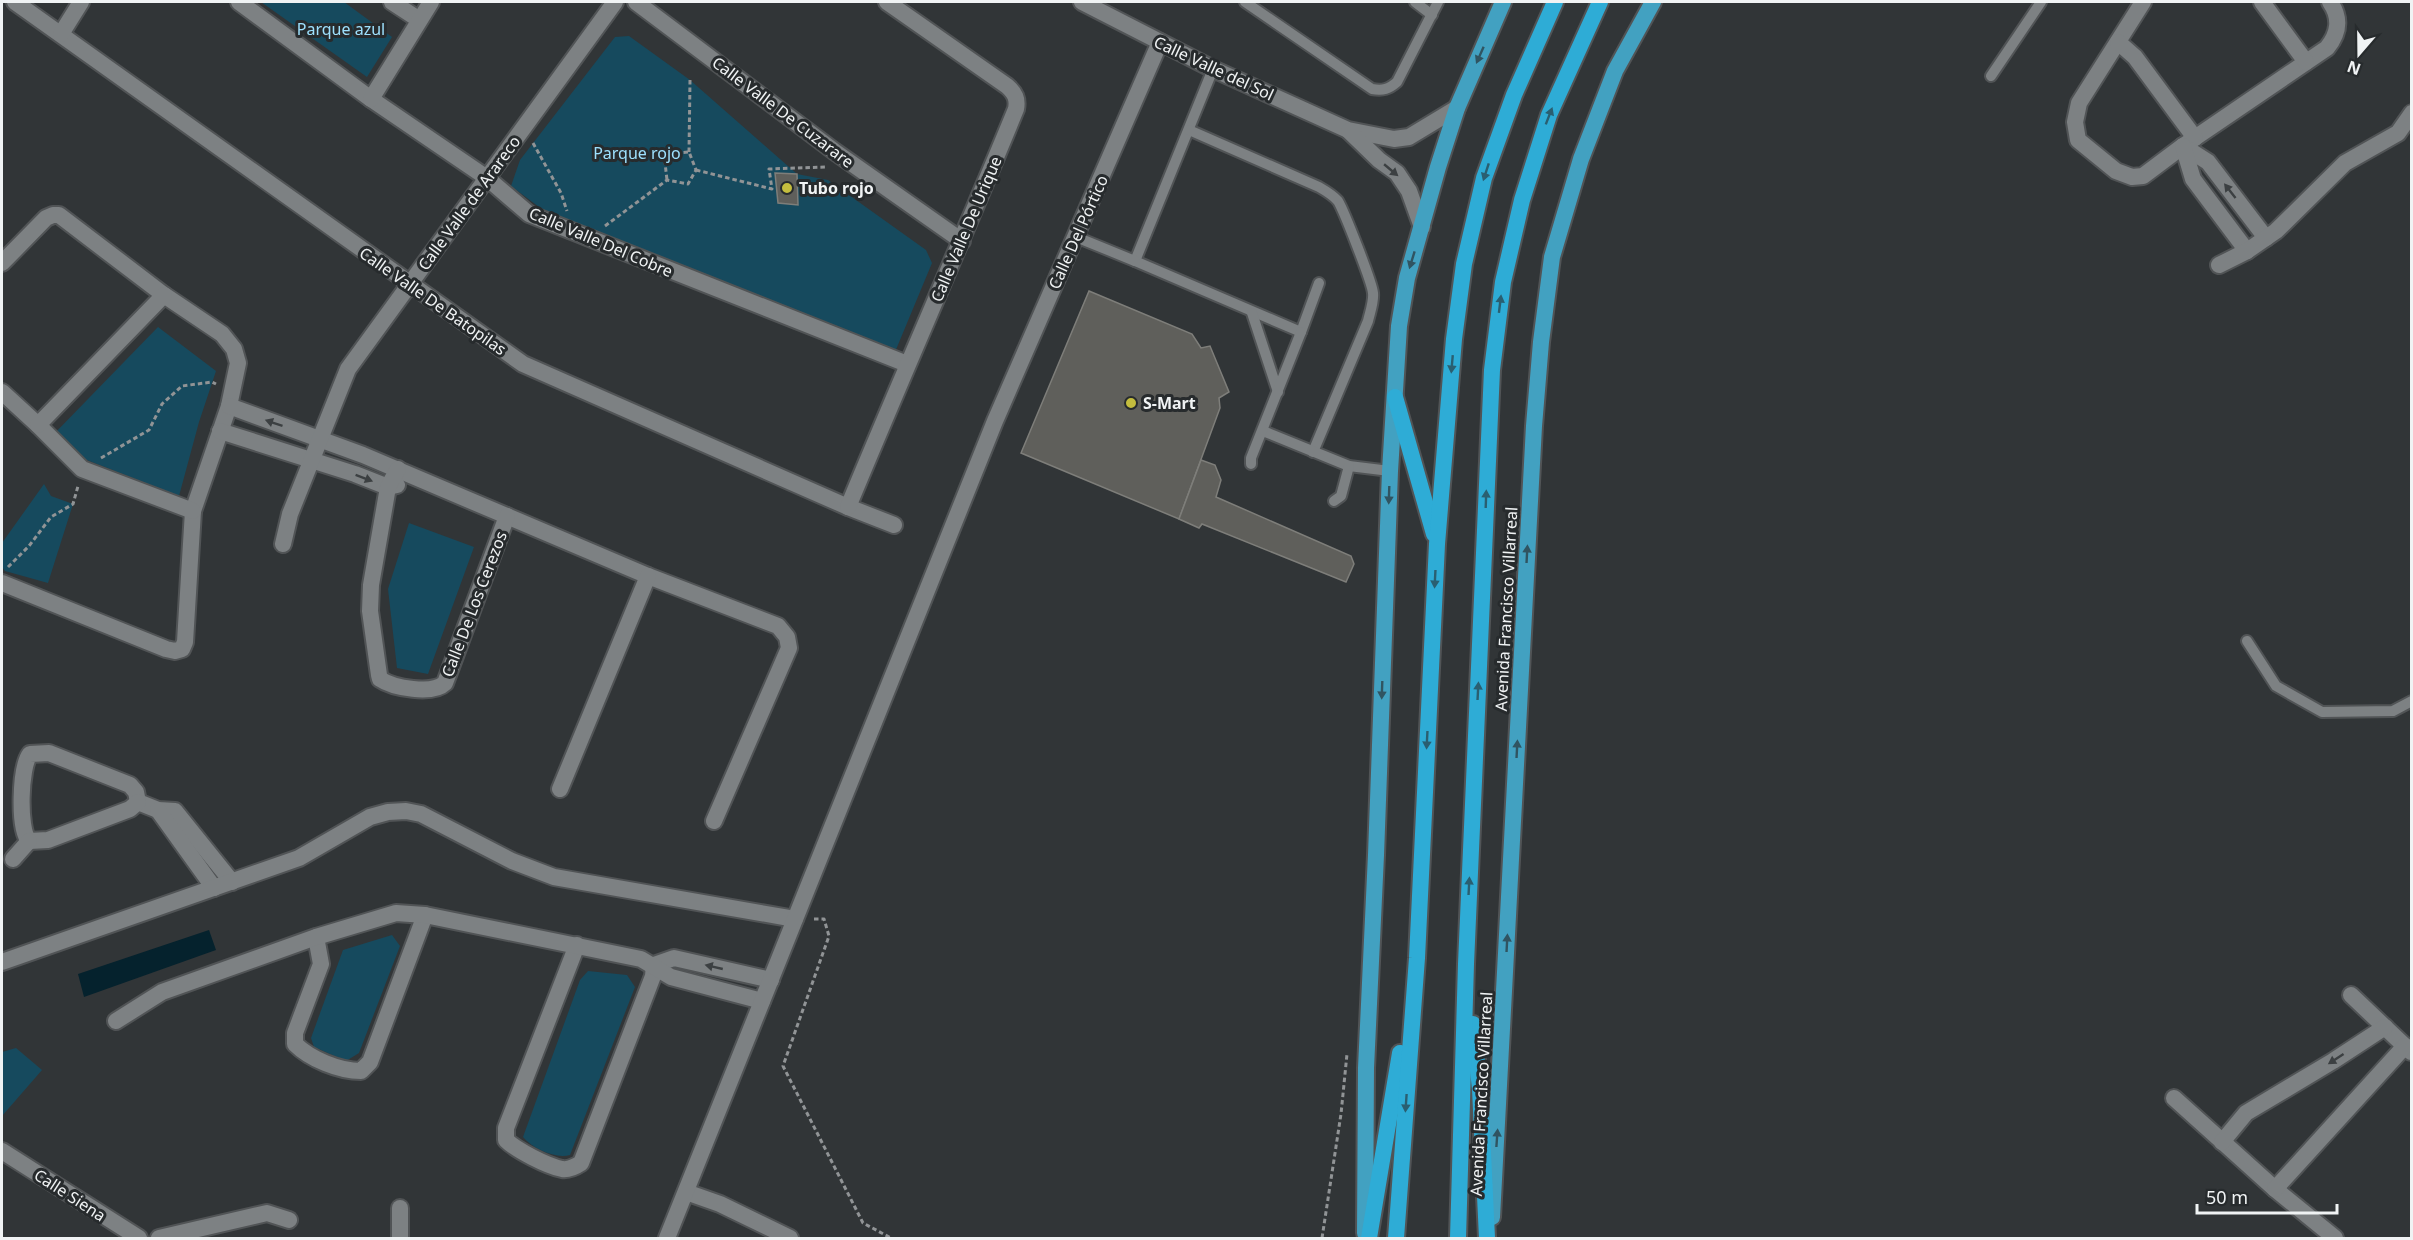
<svg xmlns="http://www.w3.org/2000/svg" width="2413" height="1240" font-family="'Noto Sans',sans-serif">
	<style>
		.green { fill: #164a5e }
		.water { fill: #05222d }
		.building { fill: #5f5f5b; stroke: #7e7e7a; stroke-width: 1.5 }
		.lines { fill: none; stroke-linecap: round; stroke-linejoin: round }
		.service-casing { stroke: #515456; stroke-width: 14 }
		.minor-casing { stroke: #515456; stroke-width: 20 }
		.tertiary-casing { stroke: #515456; stroke-width: 20 }
		.secondary-casing { stroke: #515456; stroke-width: 20 }
		.primary-casing { stroke: #515456; stroke-width: 20 }
		.trunk-casing { stroke: #515456; stroke-width: 20 }
		.path { stroke: #919496; stroke-width: 3; stroke-dasharray: 4.5 3; stroke-linecap: butt }
		.service { stroke: #7d8183; stroke-width: 10 }
		.minor { stroke: #7d8183; stroke-width: 16 }
		.tertiary { stroke: #7d8183; stroke-width: 16 }
		.secondary { stroke: #7d8183; stroke-width: 16 }
		.primary { stroke: #42a1c1; stroke-width: 16 }
		.trunk { stroke: #2eacd6; stroke-width: 16 }
		.oneway { fill: #305461 }
		.oneway2 { fill: #2a5f71 }
		.oneway3 { fill: #3c4042 }
		.poi-dot { fill: #c4bd3e; stroke: #272b2d; stroke-width: 2 }
		.labels { text-anchor: middle; dominant-baseline: central; stroke-width: 6; stroke-linejoin: round; paint-order: stroke }
		.park-label { font-size: 16px; fill: #9de0fd; stroke: #272b2d }
		.street-label { font-size: 16px; fill: #f0f3f4; stroke: #272b2d }
		.poi-label { font-size: 16px; font-weight: bold; fill: #f0f3f4; stroke: #272b2d; text-anchor: start }
	</style>
	<rect width="100%" height="100%" fill="#313537"/>
	<g class="green">
		<polygon points="261,2 344,2 392,37 367,77"/>
		<polygon points="629,36 690,80 797,174 828,180 926,250 932,263 895,352 543,210 511,186 520,160 615,37"/>
		<polygon points="158,327 216,371 199,422 179,496 74,455 53,435"/>
		<polygon points="44,484 51,496 73,504 48,583 5,571 2,567 2,543"/>
		<polygon points="409,523 474,547 428,674 397,668 388,589"/>
		<polygon points="392,935 400,946 359,1053 346,1061 314,1047 311,1038 343,950"/>
		<path d="M588,971L627,975L635,987L570,1155C555,1159 533,1149 523,1137L580,980Z"/>
		<polygon points="16,1048 42,1070 2,1116 2,1052"/>
	</g>
	<polygon class="water" points="209,930 216,950 84,997 78,974"/>
	<g class="building">
		<polygon points="775,173 797,174 798,205 778,203"/>
		<polygon points="1089,291 1192,334 1201,348 1210,346 1229,392 1219,398 1220,408 1179,519 1021,453"/>
		<polygon points="1201,460 1215,465 1221,480 1216,497 1351,556 1354,564 1346,582 1202,524 1199,528 1179,519"/>
	</g>
	<g class="lines">
		<defs>
			<g id="service">
				<path d="M1245,2L1372,89C1383,91 1389,89 1397,82L1438,2"/>
				<polyline points="1415,2 1432,15"/>
				<polyline points="1213,69 1135,261 1301,332 1319,283"/>
				<polyline points="1991,76 2041,2"/>
				<path d="M1189,130L1319,187C1326,191 1333,195 1338,201C1344,211 1372,282 1373,293C1374,302 1370,312 1368,321L1313,452"/>
				<polyline points="1076,237 1135,261"/>
				<polyline points="1252,313 1278,392"/>
				<polyline points="1263,431 1349,466 1390,471"/>
				<polyline points="1251,464 1251,458 1301,332"/>
				<polyline points="1334,501 1341,496 1349,466"/>
				<polyline points="2247,641 2276,686 2322,712 2393,711 2412,701"/>
			</g>
			<g id="minor">
				<polyline points="15,2 523,364 848,507 894,525"/>
				<polyline points="239,2 371,99 487,178 529,214 907,364"/>
				<polyline points="392,2 418,19"/>
				<polyline points="636,2 834,151 962,241"/>
				<path d="M2143,2L2079,103L2075,122L2078,140L2116,171L2132,177L2143,176L2183,146L2327,48C2339,33 2341,18 2330,2"/>
				<polyline points="2262,2 2306,62"/>
				<polyline points="61,34 81,2"/>
				<polyline points="2118,42 2135,57 2195,138"/>
				<polyline points="371,99 431,2"/>
				<polyline points="2183,146 2208,162 2266,238"/>
				<polyline points="2183,146 2193,179 2247,251"/>
				<polyline points="2,263 46,218 53,215 59,215 164,295 222,334 234,349 238,363 229,406 193,511 185,642 182,649 175,651 166,649 2,583"/>
				<polyline points="2219,265 2247,251 2276,231 2345,163 2398,133 2412,113"/>
				<polyline points="2,392 38,425 82,469 193,511"/>
				<polyline points="229,406 363,455 648,576 778,626 787,637 789,648 714,821"/>
				<polyline points="38,425 164,295"/>
				<polyline points="220,431 355,474 388,487 397,485"/>
				<path d="M398,469L388,487L371,585L370,611L379,675L380,679C393,688 433,695 445,683L507,516"/>
				<path d="M848,507C903,374 961,243 1016,109C1018,99 1015,93 1007,86L887,2"/>
				<polyline points="283,544 290,514 348,369 615,2"/>
				<polyline points="560,789 648,576"/>
				<polyline points="138,802 158,810 175,811 232,882"/>
				<polyline points="158,810 214,888"/>
				<path d="M29,841C18,829 20,767 30,754L49,753L130,785L136,792L138,802"/>
				<polyline points="29,841 48,840 130,809 138,802"/>
				<polyline points="13,859 29,841"/>
				<path d="M316,937L321,964L295,1033V1044C310,1059 339,1071 361,1071L370,1062L425,915"/>
				<path d="M577,945L506,1128V1140C516,1150 547,1166 562,1169C569,1170 575,1167 581,1163L653,976L654,965"/>
				<polyline points="2,962 299,858 370,817 388,812 406,811 421,814 512,861 554,877 795,919"/>
				<polyline points="654,965 674,958 771,980"/>
				<polyline points="2351,995 2411,1052"/>
				<polyline points="116,1021 162,992 316,937 396,913 425,915 641,959 671,977 762,1001"/>
				<polyline points="2174,1098 2275,1189 2335,1238"/>
				<polyline points="2222,1142 2246,1113 2333,1061 2385,1027"/>
				<polyline points="2,1151 139,1238"/>
				<polyline points="2275,1189 2405,1046"/>
				<polyline points="159,1238 267,1213 289,1220"/>
				<polyline points="400,1238 400,1208"/>
			</g>
			<g id="tertiary">
				<polyline points="686,1192 720,1204 790,1238"/>
				<polyline points="667,1238 995,421 1160,42"/>
			</g>
			<g id="secondary">
				<polyline points="1082,2 1213,69 1348,130 1394,139 1409,137 1457,108"/>
				<polyline points="1349,131 1379,160 1397,173 1409,191 1422,227"/>
			</g>
			<g id="primary">
				<polyline points="1492,1217 1534,426 1541,342 1552,257 1581,159 1615,71 1653,2"/>
				<polyline points="1365,1233 1366,1068 1376,855 1390,471 1399,326 1407,278 1438,167 1457,108 1503,2"/>
			</g>
			<g id="trunk">
				<polyline points="1395,397 1434,534"/>
				<polyline points="1473,1024 1480,1089 1487,1238"/>
				<polyline points="1369,1238 1400,1053"/>
				<polyline points="1396,1238 1417,958 1437,544 1454,339 1464,264 1484,178 1514,95 1555,2"/>
				<polyline points="1458,1238 1466,964 1492,370 1503,282 1522,200 1549,115 1600,2"/>
			</g>
		</defs>
		<use href="#service" class="service-casing"/>
		<use href="#minor" class="minor-casing"/>
		<use href="#tertiary" class="tertiary-casing"/>
		<use href="#secondary" class="secondary-casing"/>
		<use href="#primary" class="primary-casing"/>
		<use href="#trunk" class="trunk-casing"/>
		<g class="path">
			<polyline points="533,143 561,193 567,211"/>
			<polyline points="689,152 690,80"/>
			<polyline points="696,170 772,189 769,169 827,167"/>
			<polyline points="605,226 667,180 688,184 696,170 689,152 664,154 667,180"/>
			<polyline points="101,458 149,430 162,404 182,386 212,382 216,384"/>
			<polyline points="8,567 29,546 51,517 73,504 78,486"/>
			<polyline points="814,919 824,919 829,936 783,1066 863,1223 891,1238"/>
			<polyline points="1322,1238 1341,1114 1347,1054"/>
		</g>
		<use href="#service" class="service"/>
		<use href="#minor" class="minor"/>
		<use href="#tertiary" class="tertiary"/>
		<use href="#secondary" class="secondary"/>
		<use href="#primary" class="primary"/>
		<use href="#trunk" class="trunk"/>
	</g>
	<defs><path id="oneway-solid" d="M-6-.8H1V-3.2L6.5 0L1 3.2V.8H-6Z" transform="scale(1.5)"/></defs>
	<g class="oneway">
		<use href="#oneway-solid" transform="translate(1480 55) rotate(114)"/>
		<use href="#oneway-solid" transform="translate(1412 260) rotate(107)"/>
		<use href="#oneway-solid" transform="translate(1389 495) rotate(92)"/>
		<use href="#oneway-solid" transform="translate(1527 554) rotate(-87)"/>
		<use href="#oneway-solid" transform="translate(1382 690) rotate(92)"/>
		<use href="#oneway-solid" transform="translate(1517 749) rotate(-87)"/>
		<use href="#oneway-solid" transform="translate(1507 943) rotate(-87)"/>
		<use href="#oneway-solid" transform="translate(1497 1138) rotate(-86)"/>
	</g>
	<g class="oneway2">
		<use href="#oneway-solid" transform="translate(1549 116) rotate(-69)"/>
		<use href="#oneway-solid" transform="translate(1486 172) rotate(108)"/>
		<use href="#oneway-solid" transform="translate(1500 304) rotate(-83)"/>
		<use href="#oneway-solid" transform="translate(1452 364) rotate(95)"/>
		<use href="#oneway-solid" transform="translate(1486 499) rotate(-88)"/>
		<use href="#oneway-solid" transform="translate(1435 579) rotate(93)"/>
		<use href="#oneway-solid" transform="translate(1478 691) rotate(-87)"/>
		<use href="#oneway-solid" transform="translate(1427 740) rotate(93)"/>
		<use href="#oneway-solid" transform="translate(1469 886) rotate(-87)"/>
		<use href="#oneway-solid" transform="translate(1406 1103) rotate(94)"/>
	</g>
	<g class="oneway3">
		<use href="#oneway-solid" transform="translate(1391 170) rotate(40)"/>
		<use href="#oneway-solid" transform="translate(2230 191) rotate(-128)"/>
		<use href="#oneway-solid" transform="translate(274 423) rotate(-161)"/>
		<use href="#oneway-solid" transform="translate(364 478) rotate(21)"/>
		<use href="#oneway-solid" transform="translate(714 967) rotate(-167)"/>
		<use href="#oneway-solid" transform="translate(2336 1059) rotate(147)"/>
	</g>
	<g class="poi-dot">
		<circle cx="787" cy="188" r="6"/>
		<circle cx="1131" cy="403" r="6"/>
	</g>
	<g class="labels">
		<g class="park-label">
			<text x="341" y="29">Parque azul</text>
			<text x="637" y="153">Parque rojo</text>
		</g>
		<g class="street-label">
			<text transform="translate(1214 68) rotate(25)">Calle Valle del Sol</text>
			<text transform="translate(783 112) rotate(37)">Calle Valle De Cuzarare</text>
			<text transform="translate(469 203) rotate(-54)">Calle Valle de Arareco</text>
			<text transform="translate(966 229) rotate(-67)">Calle Valle De Urique</text>
			<text transform="translate(1078 232) rotate(-66)">Calle Del Pórtico</text>
			<text transform="translate(601 242) rotate(23)">Calle Valle Del Cobre</text>
			<text transform="translate(433 301) rotate(35)">Calle Valle De Batopilas</text>
			<text transform="translate(474 604) rotate(-69)">Calle De Los Cerezos</text>
			<text transform="translate(1506 609) rotate(-87)">Avenida Francisco Villarreal</text>
			<text transform="translate(1481 1094) rotate(-87)">Avenida Francisco Villarreal</text>
			<text transform="translate(70 1195) rotate(33)">Calle Siena</text>
		</g>
		<g class="poi-label">
			<text x="799" y="188">Tubo rojo</text>
			<text x="1143" y="403">S-Mart</text>
		</g>
	</g>
	<rect width="2413" height="1240" fill="none" stroke="#f0f3f4" stroke-width="6"/>
	<g transform="translate(2359 54) rotate(200)" stroke="#272b2d" stroke-width="4.5" paint-order="stroke">
	<path d="M0-4.5L10 22L0 15L-10 22Z" fill="#f0f3f4"/>
	<text y="-9" font-size="16" font-weight="bold" text-anchor="middle" fill="#f0f3f4">N</text>
	</g>
	<path d="M2197 1204v9h140v-9" fill="none" stroke="#f0f3f4" stroke-width="3"/>
	<text x="2206" y="1204" font-size="18" fill="#f0f3f4" stroke="#272b2d" stroke-width="4.5" paint-order="stroke">50 m</text>
</svg>
